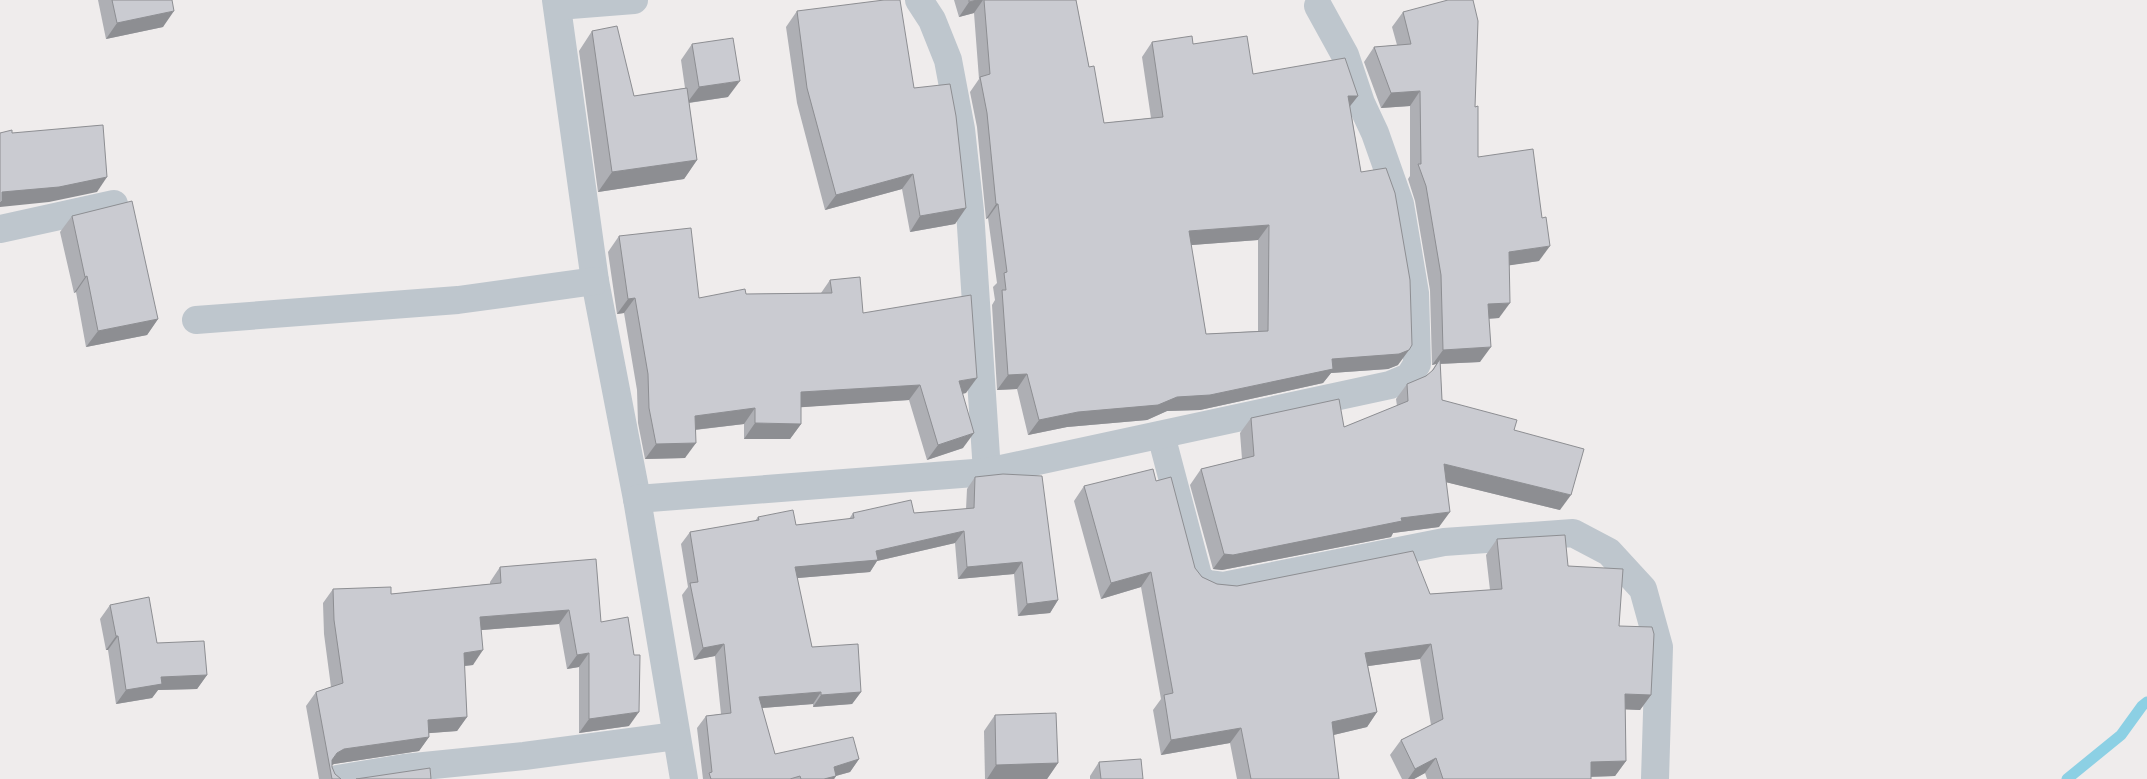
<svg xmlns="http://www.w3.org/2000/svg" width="2147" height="779" font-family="'Varela Round',sans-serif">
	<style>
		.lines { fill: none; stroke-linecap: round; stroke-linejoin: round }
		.stream { stroke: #8cd0e4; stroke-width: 11 }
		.minor { stroke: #bec6cd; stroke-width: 28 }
		.wall { fill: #aeafb4; fill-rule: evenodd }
		.shaded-wall { fill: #8d8e92 }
		.building { fill: #cacbd1; stroke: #8d8e92; fill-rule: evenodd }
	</style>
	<rect width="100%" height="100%" fill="#efecec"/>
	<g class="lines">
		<polyline class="stream" points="2067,779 2121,735 2142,706 2147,702"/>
		<g class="minor">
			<polyline points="556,0 595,281 637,499 684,779"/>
			<polyline points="919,0 932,20 948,60 961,129 970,211 987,472"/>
			<polyline points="558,6 634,0"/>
			<polyline points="0,229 114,204"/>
			<polyline points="196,320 458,300 595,281"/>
			<polyline points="1161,435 1199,579 1208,584 1223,586 1444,542 1573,533 1609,552 1643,589 1659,647 1655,779"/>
			<polyline points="637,499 987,472 1390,385 1409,377 1417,364 1415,293 1400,204 1375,133 1361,103 1345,55 1318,6"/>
			<polyline points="337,779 404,768 524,756 676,736"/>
		</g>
	</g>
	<g class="wall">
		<polygon points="98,0 172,0 163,27 106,39"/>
		<path d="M954,0H1076L1089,67L1104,123L1151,118L1142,57L1152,42L1193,44L1253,74L1358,96L1350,106L1361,172L1398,365L1388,369L1331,373L1323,383L1200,410L1167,411L1147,420L1067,427L1028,435L1017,389L997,390L992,305L995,300L993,287L997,283L988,218L986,219L977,127L970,92L979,79L974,13L959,17ZM1258,240V331L1206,334L1191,245Z"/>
		<polygon points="797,11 914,88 966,208 955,224 910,232 902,189 825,210 797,103 786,27"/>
		<polygon points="1403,12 1475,107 1478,157 1539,261 1509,265 1499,318 1489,319 1480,362 1440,364 1442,400 1514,430 1560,510 1446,482 1439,527 1393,533 1391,537 1222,570 1213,569 1190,485 1201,469 1242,459 1240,433 1251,418 1344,427 1397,406 1396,399 1407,384 1426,376 1431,372 1436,364 1432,365 1430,290 1415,201 1408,179 1410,176 1410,106 1381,108 1364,62 1374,47 1397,45 1392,27"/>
		<polygon points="592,31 634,96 685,88 681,60 692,44 728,97 689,103 697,160 684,179 598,192 579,51"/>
		<polygon points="72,216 158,319 147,335 86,347 76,292 74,293 60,232"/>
		<polygon points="619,236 699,298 746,294 821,293 830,280 863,313 966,393 962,394 963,448 927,460 909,400 801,407 801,424 790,439 744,439 744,424 695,430 685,458 645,459 638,423 637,390 624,313 617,314 608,252"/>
		<polygon points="975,477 1058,600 1050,613 1018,616 1014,574 958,579 955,543 877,561 870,572 797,578 812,647 861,692 852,704 813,707 813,704 762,708 775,754 859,759 850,772 836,776 834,779 703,779 697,728 706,716 721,714 715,656 694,660 682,595 688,587 681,544 690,532 755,521 758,517 796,525 849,519 853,513 914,513 966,509 967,489"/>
		<polygon points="1156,481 1195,568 1202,577 1217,584 1237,586 1430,594 1490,590 1486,555 1497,539 1568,566 1619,626 1651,695 1640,710 1625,709 1626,761 1615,776 1591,777 1591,779 1427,779 1425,773 1414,779 1402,779 1390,755 1401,740 1431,725 1420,659 1368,666 1377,712 1367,727 1333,735 1339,779 1237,779 1230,743 1161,755 1153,710 1161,699 1141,587 1101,599 1074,501 1084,486"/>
		<polygon points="500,567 601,622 629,726 579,733 579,667 567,669 559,624 481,630 473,665 464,666 467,717 457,731 429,733 429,737 419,751 334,764 332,765 332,767 335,774 341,779 319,779 306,706 316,692 331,687 324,634 323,603 333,589 391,594 490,584 490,582"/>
		<polygon points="110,605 157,643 207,675 197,689 158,690 152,698 116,704 108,650 106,650 100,619"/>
		<polygon points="995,715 1058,763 1047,779 985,779 984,731"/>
		<polygon points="1099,762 1143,779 1090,779 1090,776"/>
	</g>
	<g class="shaded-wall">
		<polygon points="977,0 983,0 974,13 959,17 969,2"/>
		<polygon points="174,11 163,27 106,39 117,23"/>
		<polygon points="740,81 728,97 687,103 699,87"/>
		<polygon points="1420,91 1410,106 1381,108 1391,93"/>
		<polygon points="1348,96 1358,96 1347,110"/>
		<polygon points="697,160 684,179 598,192 612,172"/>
		<polygon points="913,174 902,189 825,210 836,195"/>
		<polygon points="107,177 97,192 49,202 0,207 0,195 2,192"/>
		<polygon points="996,204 998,204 988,218 986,219"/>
		<polygon points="966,208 955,224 910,232 920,216"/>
		<polygon points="1269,225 1258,240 1179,246 1189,231"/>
		<polygon points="1550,246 1539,261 1498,267 1509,252"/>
		<polygon points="87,276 76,292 74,293 85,277"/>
		<polygon points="635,298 624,313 617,314 628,299"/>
		<polygon points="1510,303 1499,318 1478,319 1488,304"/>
		<polygon points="158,319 147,335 86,347 98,331"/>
		<polygon points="1491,347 1480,362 1436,364 1440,359 1436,364 1432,365 1443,350"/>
		<polygon points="1409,350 1398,365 1388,369 1331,373 1323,383 1200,410 1167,411 1147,420 1067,427 1028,435 1039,420 1078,412 1177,397 1332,359"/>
		<polygon points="1027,374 1017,389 997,390 1008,375"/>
		<polygon points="977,378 966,393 948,396 959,381"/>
		<polygon points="920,385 909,400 790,408 801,392"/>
		<polygon points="755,408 744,424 684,431 695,416"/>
		<polygon points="755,423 801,424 790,439 744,439"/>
		<polygon points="974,433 963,448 927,460 938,445"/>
		<polygon points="696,443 685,458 645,459 656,444"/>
		<polygon points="1444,464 1571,495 1560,510 1433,479"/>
		<polygon points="1450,512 1439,527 1393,533 1391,537 1222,570 1213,569 1224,554 1401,518"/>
		<polygon points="964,531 955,543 877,561 870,572 786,579 795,567 876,551"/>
		<polygon points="1022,562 1014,574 958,579 967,567"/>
		<polygon points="1151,572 1141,587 1101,599 1111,583"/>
		<polygon points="1058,600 1050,613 1018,616 1027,604"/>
		<polygon points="569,610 559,624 470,631 480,617"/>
		<polygon points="116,636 118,636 108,650 106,650"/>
		<polygon points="724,644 715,656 694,660 703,648"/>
		<polygon points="1431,644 1420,659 1354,668 1365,653"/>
		<polygon points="483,650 473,665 454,667 464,653"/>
		<polygon points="589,653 579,667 567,669 577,655"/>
		<polygon points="207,675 197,689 158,690 152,698 116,704 126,690 161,677"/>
		<polygon points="821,692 813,704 750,709 759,697"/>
		<polygon points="861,692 852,704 813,707 821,695"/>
		<polygon points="1625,694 1651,695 1640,710 1614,709"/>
		<polygon points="639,712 629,726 579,733 589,719"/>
		<polygon points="1377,712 1367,727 1321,738 1332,722"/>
		<polygon points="467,717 457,731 418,734 428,720"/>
		<polygon points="1241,728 1230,743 1161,755 1171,740"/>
		<polygon points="429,737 419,751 334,764 330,766 329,764 337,753 344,749"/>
		<polygon points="1436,758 1425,773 1414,779 1408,779 1415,769"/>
		<polygon points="859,759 850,772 828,778 836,776 834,779 824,779 834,767"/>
		<polygon points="1626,761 1615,776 1580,777 1591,762"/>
		<polygon points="1058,763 1047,779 987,779 996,765"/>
	</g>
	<g class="building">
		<polygon points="112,0 172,0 174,11 117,23"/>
		<polygon points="884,0 900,0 914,88 950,84 956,116 966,208 920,216 913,174 836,195 807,88 797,11"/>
		<polygon points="969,0 977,0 969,2"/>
		<path d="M984,0H1076L1089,67L1094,66L1104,123L1163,117L1152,42L1192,36L1193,44L1247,36L1253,74L1345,58L1358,96H1348L1361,172L1386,168L1395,193L1410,280L1412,345L1409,350L1399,354L1332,359L1333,369L1210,395L1177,397L1158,405L1078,412L1039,420L1027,374L1008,375L1002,290H1006L1004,273L1007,272L998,204H996L987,113L980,77L990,74ZM1269,225L1268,331L1206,334L1189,231Z"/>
		<polygon points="1448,0 1473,0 1478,21 1475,107 1478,106 1478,157 1533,149 1542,218 1546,217 1550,246 1509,252 1510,303 1488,304 1491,347 1443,350 1441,275 1426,186 1418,164 1421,164 1420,91 1391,93 1374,47 1411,44 1403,12"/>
		<polygon points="617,26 634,96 687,88 697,160 612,172 592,31"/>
		<polygon points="733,38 740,81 699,87 692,44"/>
		<polygon points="103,125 107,177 59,187 2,192 2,201 0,203 0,133 12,130 12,133"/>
		<polygon points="132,201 158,319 98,331 87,276 85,277 72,216"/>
		<polygon points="691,228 699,298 745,289 746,294 832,293 830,280 860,277 863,313 971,295 977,378 959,381 974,433 938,445 920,385 801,392 801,424 755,423 755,408 695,416 696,443 656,444 649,408 648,374 635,298 628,299 619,236"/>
		<polygon points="1440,359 1442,400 1517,420 1514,430 1584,449 1571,495 1444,464 1450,512 1401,518 1402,521 1233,555 1224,554 1201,469 1254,456 1251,418 1339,399 1344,427 1408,401 1407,384 1426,376 1433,370"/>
		<polygon points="1153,469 1156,481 1171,477 1195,568 1202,577 1217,584 1237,586 1413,551 1430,594 1502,589 1497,539 1565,535 1568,566 1623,569 1619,626 1652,627 1654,634 1651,695 1625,694 1626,761 1591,762 1591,779 1443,779 1436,758 1415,769 1401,740 1443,719 1431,644 1365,653 1377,712 1332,722 1339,779 1251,779 1241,728 1171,740 1164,695 1173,693 1151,572 1111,583 1084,486"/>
		<polygon points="1003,474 1042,476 1058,600 1027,604 1022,562 967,567 964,531 876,551 878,560 795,567 812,647 858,644 861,692 821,695 821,692 759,697 775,754 853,737 859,759 834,767 836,776 824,779 801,779 800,776 790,779 711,779 709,773 712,772 706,716 731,713 724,644 703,648 690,583 698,582 690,532 759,520 758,517 793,510 796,525 854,518 853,513 911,500 914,513 974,508 975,477"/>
		<polygon points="596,559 601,622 628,617 634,655 640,655 639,712 589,719 589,653 577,655 569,610 480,617 483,650 464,653 467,717 428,720 429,737 344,749 337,753 332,760 332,767 335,774 341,779 332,779 316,692 343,683 334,620 333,589 391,587 391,594 501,583 500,567"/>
		<polygon points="149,597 157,643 204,641 207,675 161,677 162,684 126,690 118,636 116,636 110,605"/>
		<polygon points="1056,713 1058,763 996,765 995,715"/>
		<polygon points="1141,759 1143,779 1101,779 1099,762"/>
		<polygon points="430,768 431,779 356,779"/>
	</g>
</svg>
